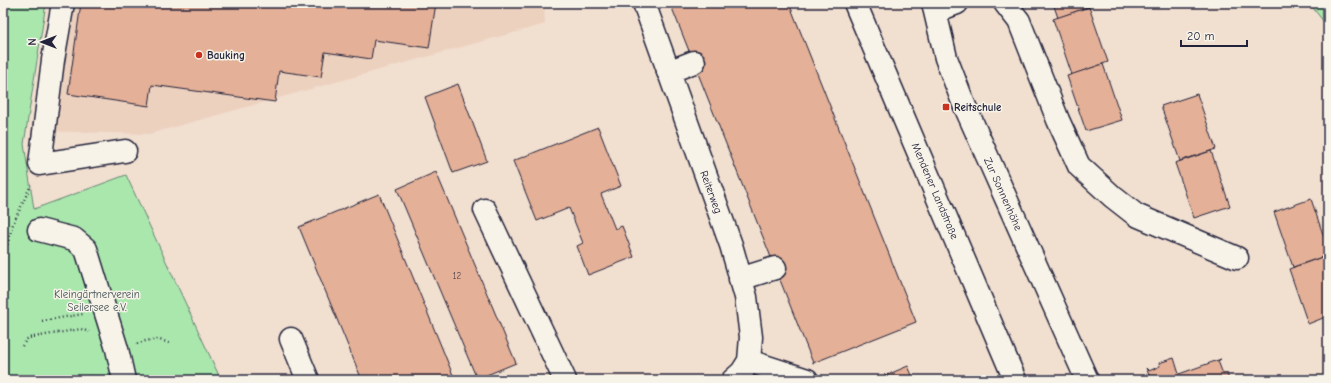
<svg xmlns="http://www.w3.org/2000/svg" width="1331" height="383" font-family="'Comic Neue',sans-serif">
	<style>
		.built { fill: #edd1bf }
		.green { fill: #aae7ad; stroke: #668474 }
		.building { fill: #e4b097; stroke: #22223b }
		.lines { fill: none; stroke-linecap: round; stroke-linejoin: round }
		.minor-casing { stroke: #22223b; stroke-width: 25 }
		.major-casing { stroke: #22223b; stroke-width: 25 }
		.path { stroke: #22223b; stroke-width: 2.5; stroke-dasharray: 1 3; stroke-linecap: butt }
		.minor { stroke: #f7f3e8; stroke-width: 22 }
		.major { stroke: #f7f3e8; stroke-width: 22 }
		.poi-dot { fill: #c8321e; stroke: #f7f3e8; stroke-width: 1.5 }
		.labels { text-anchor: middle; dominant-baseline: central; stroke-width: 3; stroke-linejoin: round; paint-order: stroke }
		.number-label { font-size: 9px; fill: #524652 }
		.poi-label { font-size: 11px; font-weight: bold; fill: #22223b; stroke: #f7f3e8; text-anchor: start }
		.street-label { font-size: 11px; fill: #22223b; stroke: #f7f3e8 }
		.park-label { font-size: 11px; fill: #445358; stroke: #f7f3e8 }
	</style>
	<rect width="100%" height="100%" fill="#f1dfd0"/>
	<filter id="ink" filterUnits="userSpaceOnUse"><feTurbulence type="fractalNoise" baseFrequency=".025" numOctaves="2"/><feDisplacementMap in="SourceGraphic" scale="8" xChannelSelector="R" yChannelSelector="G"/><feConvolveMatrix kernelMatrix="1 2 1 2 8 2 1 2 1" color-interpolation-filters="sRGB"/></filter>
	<g filter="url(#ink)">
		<polygon class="built" points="54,3 544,3 545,24 149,134 36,131"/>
		<g class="green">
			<polygon points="3,3 46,3 24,144 34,209 126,175 221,380 3,380"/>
			<polygon points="1309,3 1328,3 1328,27"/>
		</g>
		<g class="building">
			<polygon points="81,3 436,3 429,48 374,40 371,59 325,52 321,77 279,71 275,102 152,85 149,106 68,94"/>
			<polygon points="670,3 789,3 916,322 813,363"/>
			<polygon points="1053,3 1093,3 1093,5 1058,18"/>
			<polygon points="1089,7 1108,62 1072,75 1053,19"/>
			<polygon points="1103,64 1122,120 1086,131 1067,76"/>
			<polygon points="458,84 487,161 453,173 425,97"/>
			<polygon points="1197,94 1216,149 1180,161 1161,106"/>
			<polygon points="598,127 621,186 601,194 615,229 622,226 634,257 588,275 577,246 583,243 569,208 537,221 513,161"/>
			<polygon points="1211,151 1230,206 1194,218 1175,163"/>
			<polygon points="436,172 516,363 477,379 397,189"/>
			<polygon points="379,194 455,380 362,380 299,227"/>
			<polygon points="1311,199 1328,249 1328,255 1293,267 1274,212"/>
			<polygon points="1325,256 1328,263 1328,316 1308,324 1289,269"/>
			<polygon points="1174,358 1179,374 1221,359 1218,361 1223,374 1227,373 1229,380 1151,380 1146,368 1149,371 1160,366 1159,363"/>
			<polygon points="908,366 914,380 875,380"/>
		</g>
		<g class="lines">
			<defs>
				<g id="minor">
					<polyline points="63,3 53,60 40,164 125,151"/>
					<polyline points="644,3 731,245 746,297 751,337 749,361 742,372 733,380"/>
					<polyline points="933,3 946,58 963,102 1087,380"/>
					<polyline points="1005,3 1019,21 1058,120 1079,166 1113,197 1136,215 1237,258"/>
					<polyline points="936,11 957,3"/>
					<polyline points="668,72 694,62"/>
					<polyline points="485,210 565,380"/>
					<polyline points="39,230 74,239 86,249 117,349 124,380"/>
					<polyline points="740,279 775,268"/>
					<polyline points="291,339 308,380"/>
					<polyline points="749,361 807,380"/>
				</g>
				<polyline id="major" points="855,3 1015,380"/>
			</defs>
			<use href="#minor" class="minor-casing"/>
			<use href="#major" class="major-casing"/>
			<g class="path">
				<polyline points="3,260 13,224 31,185"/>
				<polyline points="42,321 83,314"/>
				<path d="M137,344C148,339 160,338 171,344"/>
				<polyline points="22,346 28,338 81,329 89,332"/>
				<polyline points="72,380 95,376 100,380"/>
			</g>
			<use href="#minor" class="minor"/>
			<use href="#major" class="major"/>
		</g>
	</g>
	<g class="poi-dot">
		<circle cx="199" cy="55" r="4"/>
		<rect x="942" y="103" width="8" height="8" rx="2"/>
	</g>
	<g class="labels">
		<g class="number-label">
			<text x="457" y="276">12</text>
		</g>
		<g class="poi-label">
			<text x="207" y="55">Bauking</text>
			<text x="954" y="107">Reitschule</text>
		</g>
		<g class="street-label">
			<text transform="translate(935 191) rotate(67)">Mendener Landstraße</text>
			<text transform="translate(711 192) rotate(70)">Reiterweg</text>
			<text transform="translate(1003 194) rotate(66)">Zur Sonnenhöhe</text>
		</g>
		<g class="park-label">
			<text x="97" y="294">Kleingärtnerverein<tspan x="97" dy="13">Seilersee e.V.</tspan></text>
		</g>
	</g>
	<rect width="1331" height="383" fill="none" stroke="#f7f3e8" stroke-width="16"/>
	<rect x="8" y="8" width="1315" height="367" fill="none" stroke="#22223b" stroke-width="1.5" filter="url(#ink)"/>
	<g transform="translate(42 42) rotate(270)" stroke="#f7f3e8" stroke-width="3" paint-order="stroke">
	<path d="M0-3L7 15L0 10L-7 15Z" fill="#22223b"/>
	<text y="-6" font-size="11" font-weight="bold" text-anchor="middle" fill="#22223b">N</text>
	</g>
	<path d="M1181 40v6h66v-6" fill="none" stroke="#22223b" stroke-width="2"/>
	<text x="1187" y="40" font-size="12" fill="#22223b" stroke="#f7f3e8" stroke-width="3" paint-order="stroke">20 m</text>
</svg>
